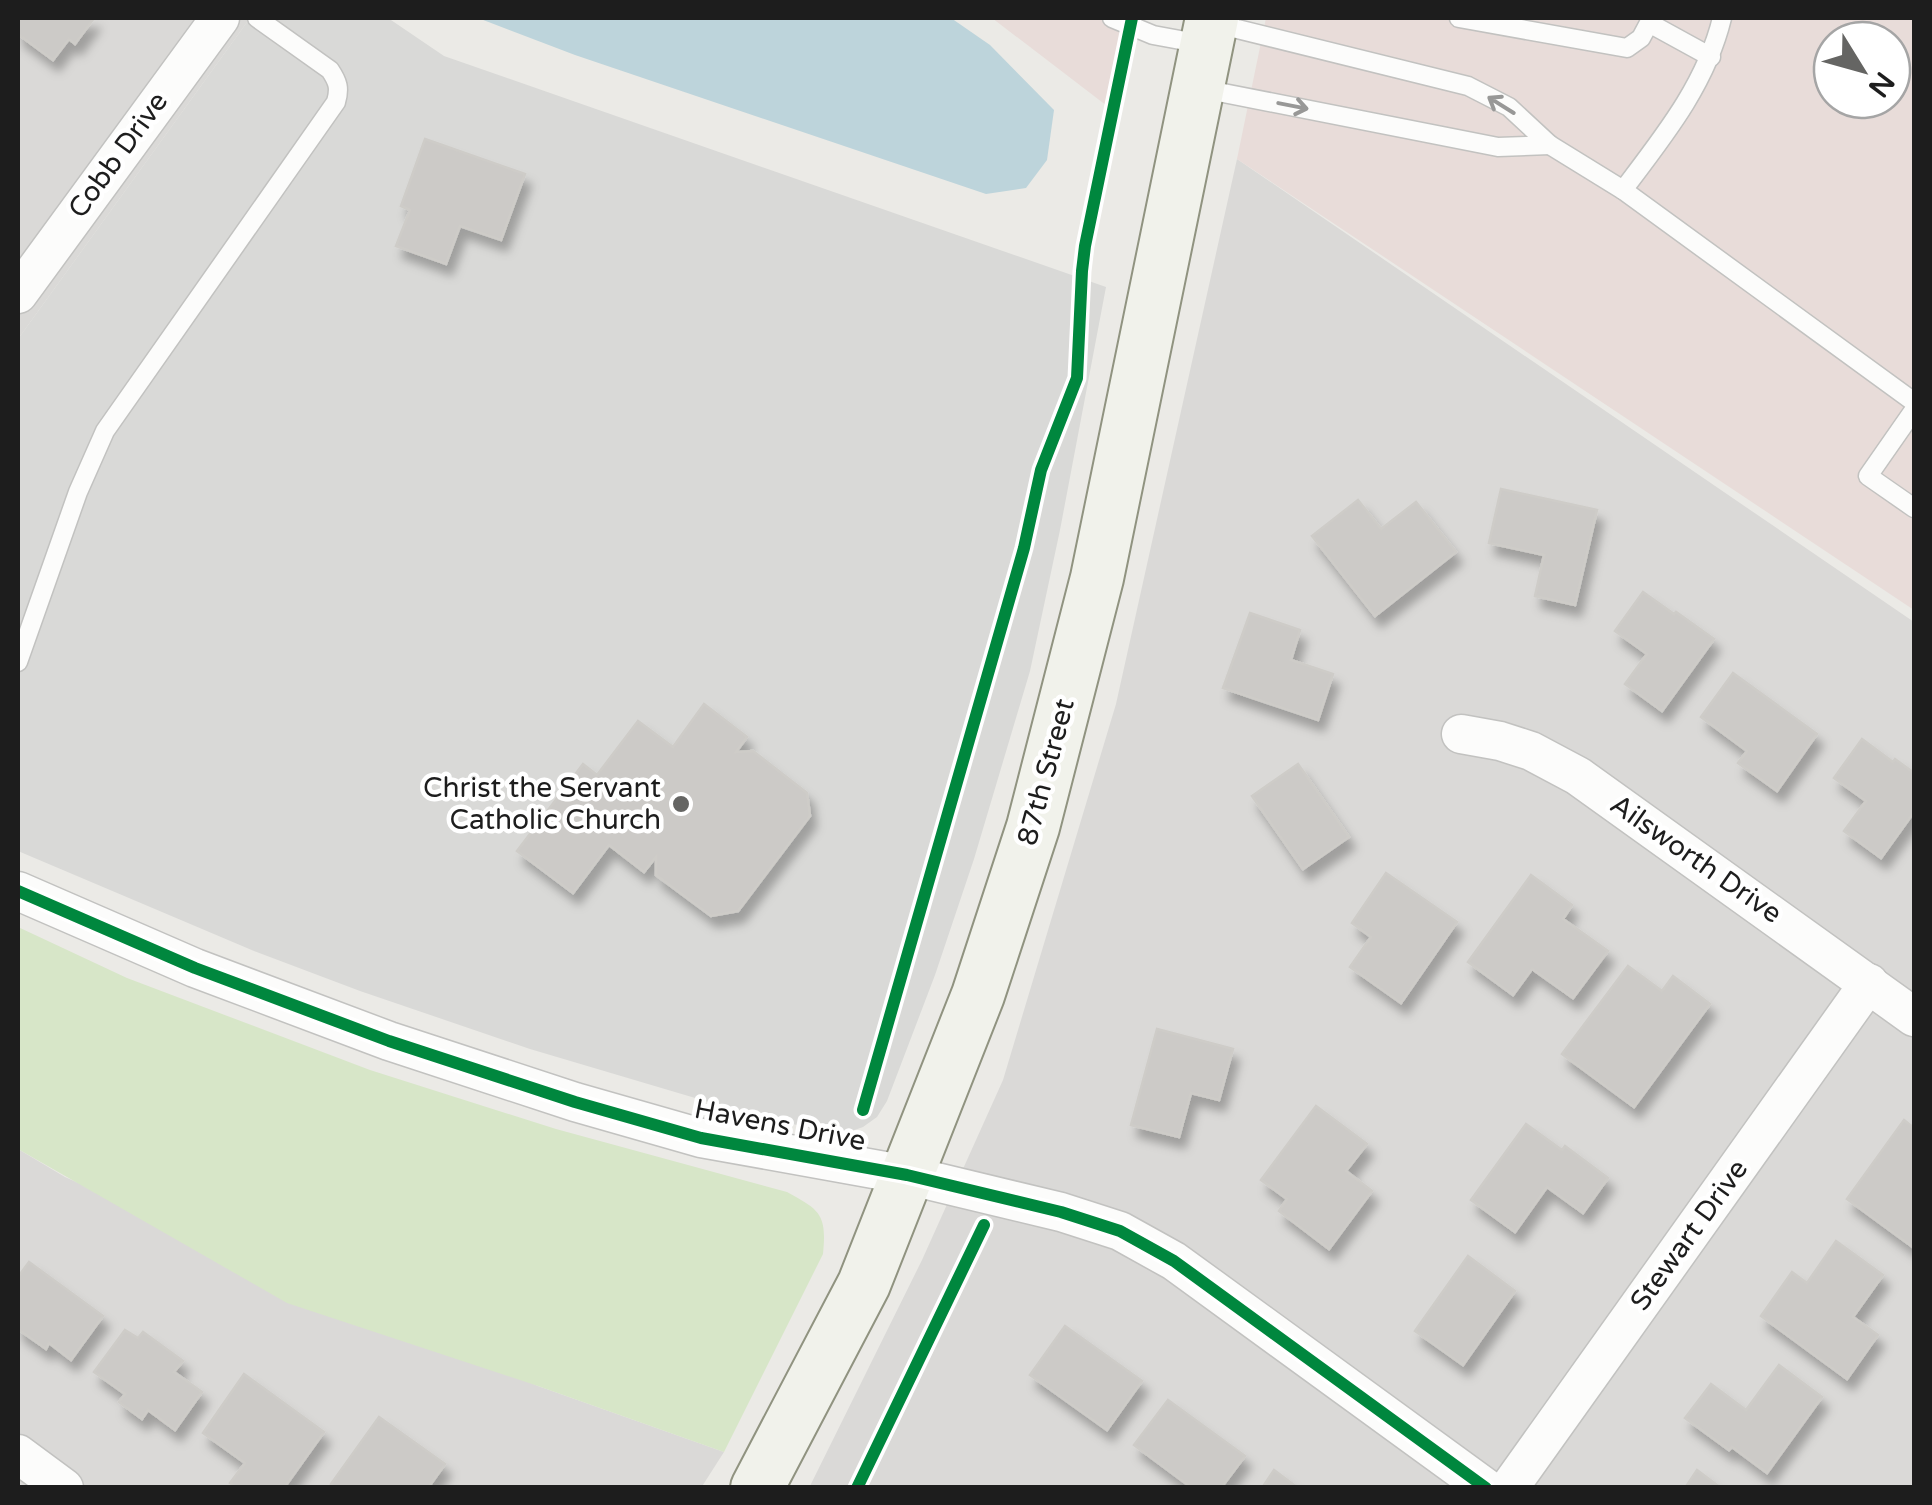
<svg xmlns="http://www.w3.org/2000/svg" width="1932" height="1505" font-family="'Varela Round',sans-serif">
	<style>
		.residential { fill: #dad9d7 }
		.commercial { fill: #e8dcd9; fill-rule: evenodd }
		.religious { fill: #d9d9d7 }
		.grass { fill: #d7e6c8 }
		.water { fill: #bdd4db }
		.building { fill: #cccac7; stroke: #ceccc8; stroke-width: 2.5; filter: url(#shadow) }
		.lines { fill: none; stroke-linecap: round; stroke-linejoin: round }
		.lane-casing { stroke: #c2c2c0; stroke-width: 21 }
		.street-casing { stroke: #c2c2c0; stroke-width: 41 }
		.secondary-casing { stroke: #909380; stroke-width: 56 }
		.lane { stroke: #fcfcfb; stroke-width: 18 }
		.street { stroke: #fcfcfb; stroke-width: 38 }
		.secondary { stroke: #f1f2eb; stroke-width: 52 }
		.cycleway-casing { stroke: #fff; stroke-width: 19 }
		.cycleway { stroke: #00873e; stroke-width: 12 }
		.oneway { stroke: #989897 }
		.poi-dot { fill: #656563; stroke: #fff; stroke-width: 4 }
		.labels { text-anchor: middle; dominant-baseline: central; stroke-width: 9; stroke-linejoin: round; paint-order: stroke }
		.street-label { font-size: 28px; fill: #1d1d1d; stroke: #fff }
		.poi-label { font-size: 28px; fill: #1d1d1d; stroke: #fff; text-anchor: end }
	</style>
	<defs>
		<filter id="shadow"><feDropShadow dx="6" dy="11" stdDeviation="5" flood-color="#0004"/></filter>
	</defs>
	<rect width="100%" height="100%" fill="#ebeae6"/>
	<g class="residential">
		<polygon points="18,18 250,18 18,339"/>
		<polygon points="1237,159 1914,622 1914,1487 809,1488 922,1260 1003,1080 1116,704"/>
		<polygon points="18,1149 65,1177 538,1386 724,1452 701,1488 18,1487"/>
	</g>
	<g class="commercial">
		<polygon points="992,18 1133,18 1111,109"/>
		<path d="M1266,18H1914V610L1237,159ZM1832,40H1892V100H1832Z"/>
	</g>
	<polygon class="religious" points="250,18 388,18 444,56 1106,287 1060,530 1030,671 974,859 935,975 887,1101 877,1117 863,1127 849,1132 832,1134 712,1103 530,1049 360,991 254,951 18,851 18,339"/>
	<path class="grass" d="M18,927L127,978L370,1070L556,1129L787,1192C820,1210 827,1214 823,1254L724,1452L538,1386L287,1303L18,1149Z"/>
	<polygon class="water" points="478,18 951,18 990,45 1054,110 1047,160 1026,188 986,194 575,55"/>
	<g class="building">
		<polygon points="21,18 94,18 75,44 69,39 53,60 18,34 18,22"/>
		<polygon points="425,139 525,174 501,240 460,226 446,264 396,246 410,210 401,206"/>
		<polygon points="1501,489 1597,510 1575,605 1535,596 1544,555 1489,543"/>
		<polygon points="1358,500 1381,529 1416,502 1456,552 1375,616 1312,536"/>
		<polygon points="1643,592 1674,614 1676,612 1714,639 1662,711 1625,684 1647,654 1615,631"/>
		<polygon points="1250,613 1300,630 1291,660 1333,674 1318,720 1223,688"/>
		<polygon points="1733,673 1817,734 1777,791 1738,763 1747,751 1701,717"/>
		<polygon points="704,704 747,737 736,752 753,751 807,793 810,816 738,911 711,916 656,875 656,857 644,872 609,845 573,893 517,851 583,764 597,775 638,721 673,747"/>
		<polygon points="1862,739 1893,762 1895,759 1914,773 1914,812 1881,858 1844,831 1866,801 1834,778"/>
		<polygon points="1298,764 1349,837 1303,869 1252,796"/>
		<polygon points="1386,873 1457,922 1401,1003 1350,967 1371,937 1352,923"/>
		<polygon points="1531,875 1572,905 1563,919 1608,951 1573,998 1532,969 1513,995 1468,962"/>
		<polygon points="1628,966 1662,991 1673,976 1710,1004 1634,1107 1562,1054"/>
		<polygon points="1157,1029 1233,1049 1219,1100 1191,1093 1179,1137 1131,1125"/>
		<polygon points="1316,1106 1367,1144 1346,1171 1372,1191 1329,1249 1279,1211 1287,1199 1261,1180"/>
		<polygon points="1904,1120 1914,1128 1914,1248 1847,1199"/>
		<polygon points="1526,1124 1562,1150 1565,1146 1608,1178 1583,1213 1547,1187 1515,1232 1471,1200"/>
		<polygon points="1836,1241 1883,1275 1853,1317 1878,1335 1847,1379 1761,1316 1792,1272 1807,1283"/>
		<polygon points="1468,1256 1515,1291 1463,1365 1415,1331"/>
		<polygon points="29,1262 103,1316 71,1360 49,1343 46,1349 18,1329 18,1277"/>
		<polygon points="1065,1326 1142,1381 1107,1430 1030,1375"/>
		<polygon points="125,1330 138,1338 143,1332 183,1361 174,1372 202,1392 175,1430 148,1410 142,1419 119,1402 125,1394 94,1372"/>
		<polygon points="1779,1365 1822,1397 1767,1473 1732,1447 1729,1450 1685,1418 1711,1384 1746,1410"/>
		<polygon points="244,1374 324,1432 284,1488 237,1488 230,1483 245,1463 203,1433"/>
		<polygon points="1168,1400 1245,1456 1221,1488 1192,1488 1134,1445"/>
		<polygon points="379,1417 445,1464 428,1488 336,1488 331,1484"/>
		<polygon points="1274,1470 1298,1488 1262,1488"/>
		<polygon points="1697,1470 1721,1488 1685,1488"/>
	</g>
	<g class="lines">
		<defs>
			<g id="lane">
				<polyline points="1112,18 1153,35 1202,44"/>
				<polyline points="1459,18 1627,48 1641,38 1649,23 1711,57"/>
				<polyline points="1203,89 1498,147 1550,145 1509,107 1468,86 1217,24"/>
				<polyline points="1550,145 1623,190 1914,402"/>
				<path d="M1623,190C1664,136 1706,84 1722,18"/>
				<polyline points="1914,410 1868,476 1914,508"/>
				<path d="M18,662L78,492L105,431L336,102C340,88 338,82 330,70L257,18"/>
			</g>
			<g id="street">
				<polyline points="18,294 220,18"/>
				<polyline points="1461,734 1500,741 1531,751 1578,776 1914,1017"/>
				<polyline points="18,891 195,968 389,1041 575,1102 701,1138 907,1175 1061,1212 1120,1231 1174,1261 1486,1488"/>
				<polyline points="18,1454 64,1488"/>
				<polyline points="1509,1488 1869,983"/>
			</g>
			<polyline id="secondary" points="757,1488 864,1284 978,995 1033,827 1097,578 1212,18"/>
		</defs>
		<use href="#lane" class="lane-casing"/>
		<use href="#street" class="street-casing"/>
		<use href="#secondary" class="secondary-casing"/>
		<use href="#lane" class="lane"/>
		<use href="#street" class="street"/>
		<use href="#secondary" class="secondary"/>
		<defs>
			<g id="cycleway">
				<polyline points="18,891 195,968 389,1041 575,1102 701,1138 907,1175 1061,1212 1120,1231 1174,1261 1486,1488"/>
				<polyline points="863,1110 1024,548 1041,470 1077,378 1082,271 1085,246 1132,18"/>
				<polyline points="857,1488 984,1225"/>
			</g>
		</defs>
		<use href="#cycleway" class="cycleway-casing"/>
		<use href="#cycleway" class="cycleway"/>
	</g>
	<defs><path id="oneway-shaft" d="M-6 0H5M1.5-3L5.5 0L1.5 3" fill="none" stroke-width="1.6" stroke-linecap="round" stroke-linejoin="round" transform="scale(2.5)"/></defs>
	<g class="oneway">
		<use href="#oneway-shaft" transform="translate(1501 105) rotate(-148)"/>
		<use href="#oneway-shaft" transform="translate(1293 106) rotate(11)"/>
	</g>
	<circle class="poi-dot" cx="681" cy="804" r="10"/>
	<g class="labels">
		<g class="street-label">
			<text transform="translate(118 155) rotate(-54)">Cobb Drive</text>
			<text transform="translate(1046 772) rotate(-75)">87th Street</text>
			<text transform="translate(1696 859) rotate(35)">Ailsworth Drive</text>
			<text transform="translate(780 1125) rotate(11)">Havens Drive</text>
			<text transform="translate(1689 1235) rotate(-54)">Stewart Drive</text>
		</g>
		<g class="poi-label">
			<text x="661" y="788">Christ the Servant<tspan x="661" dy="32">Catholic Church</tspan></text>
		</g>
	</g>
	<rect width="1932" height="1505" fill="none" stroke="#1d1d1d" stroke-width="40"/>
	<g transform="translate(1862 70) rotate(127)"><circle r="48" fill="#ffffff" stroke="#a5a5a5" stroke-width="2.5"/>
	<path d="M0-8L18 38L0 25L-18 38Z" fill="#656563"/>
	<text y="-15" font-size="28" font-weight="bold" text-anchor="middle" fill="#1d1d1d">N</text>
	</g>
</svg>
